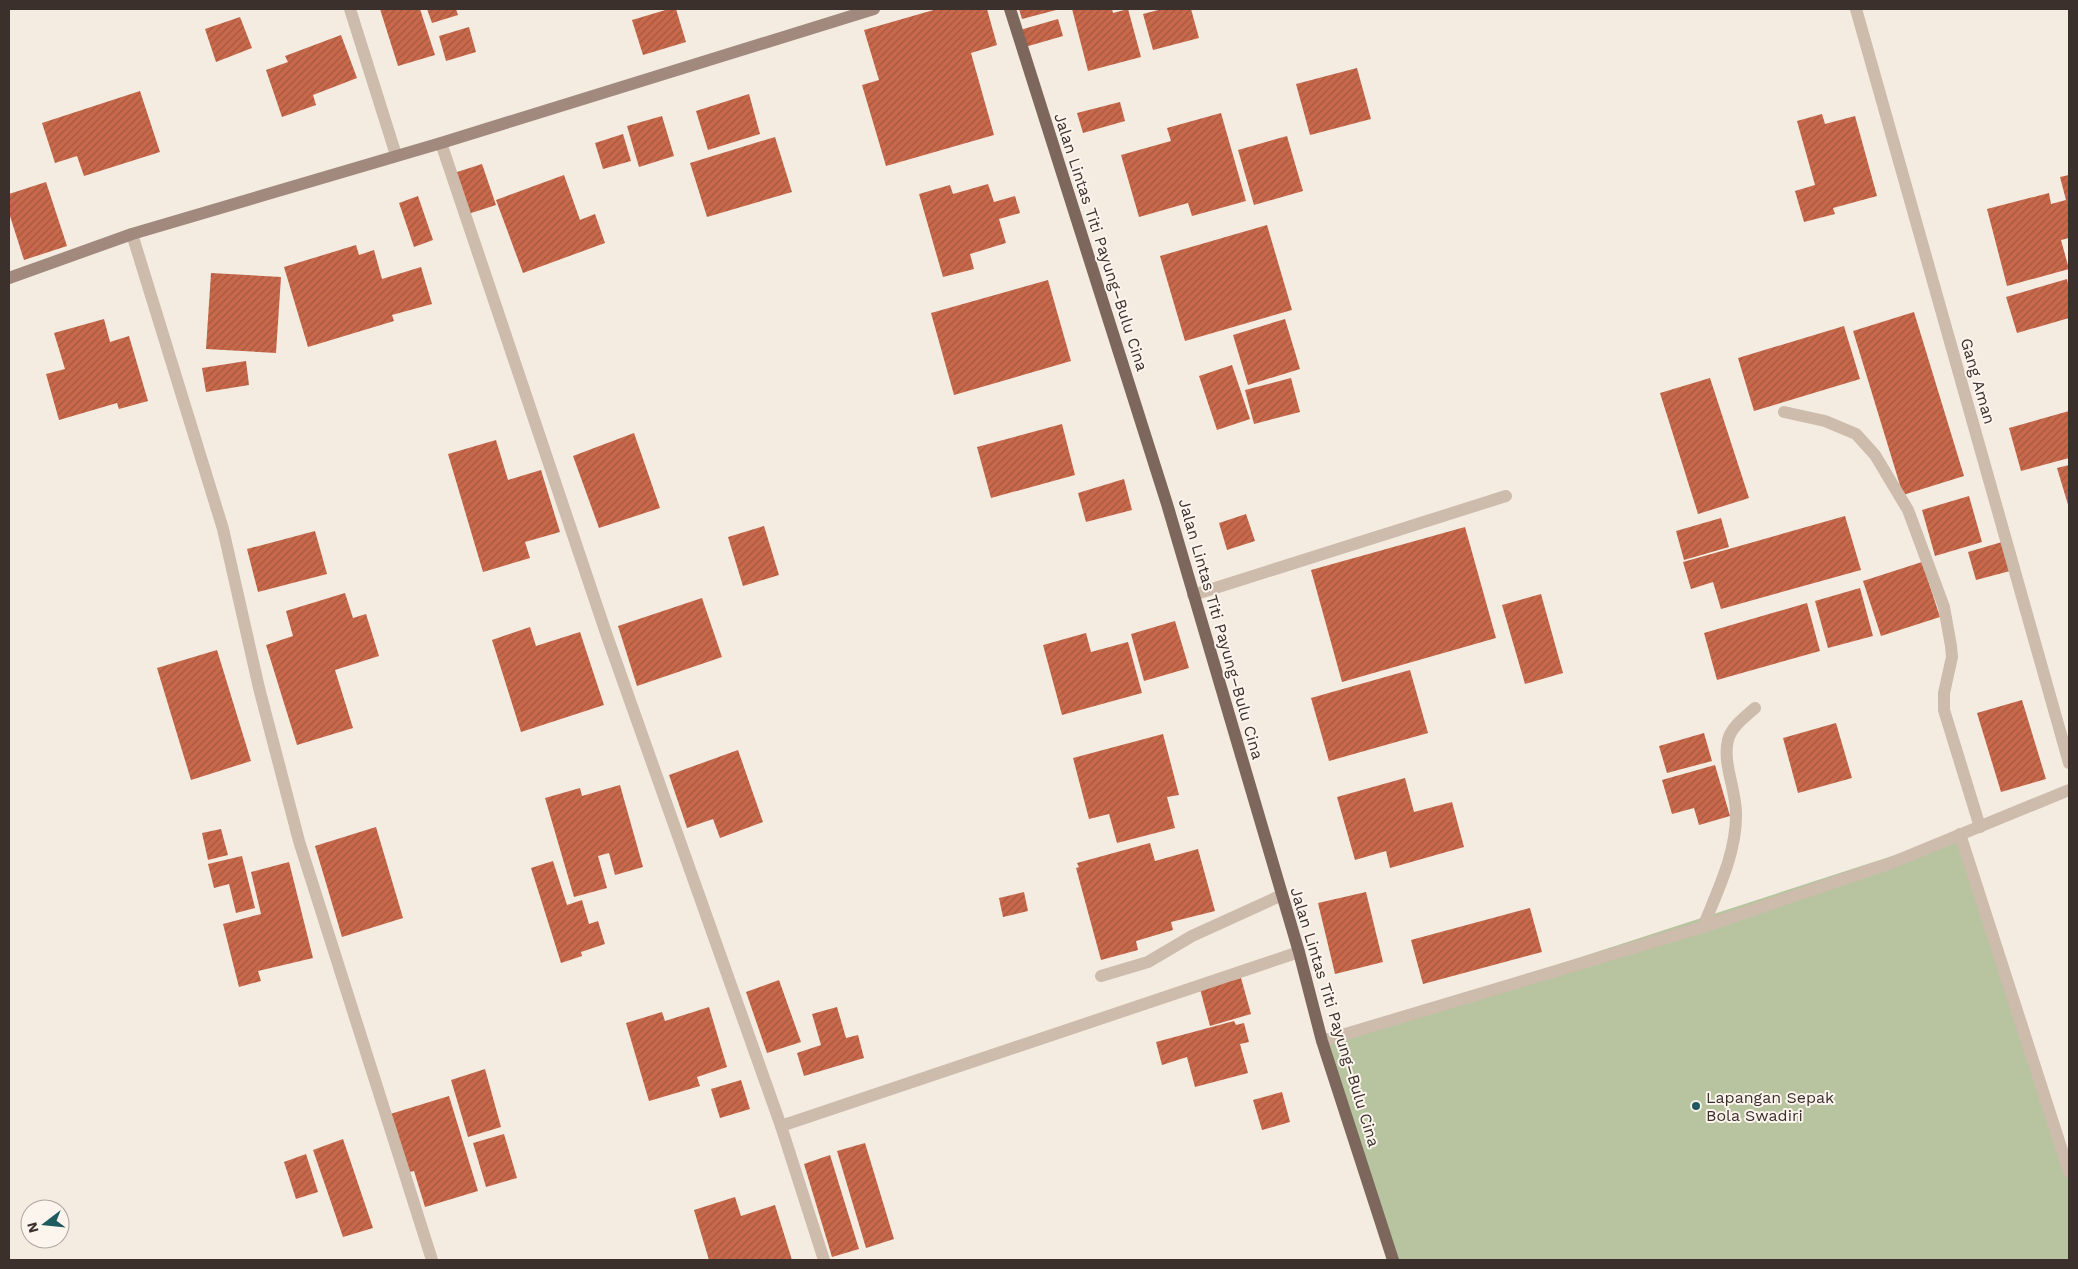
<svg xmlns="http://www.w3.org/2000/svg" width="2078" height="1269" font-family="'Work Sans',sans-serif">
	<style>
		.pitch { fill: #b8c4a0 }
		.building { fill: url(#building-hatch) }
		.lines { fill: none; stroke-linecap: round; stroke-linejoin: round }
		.lane { stroke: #cdbbac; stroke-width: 12 }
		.street { stroke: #cdbbac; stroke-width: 12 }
		.secondary { stroke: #a18a7d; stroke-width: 12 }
		.primary { stroke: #7d675c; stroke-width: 12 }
		.poi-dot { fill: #1f5a5e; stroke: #fbf5ee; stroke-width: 2 }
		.labels { text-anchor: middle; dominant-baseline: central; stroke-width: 4; stroke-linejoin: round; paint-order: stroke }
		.street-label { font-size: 16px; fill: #3b302b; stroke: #fbf5ee }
		.poi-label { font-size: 16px; fill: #3b302b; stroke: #fbf5ee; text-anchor: start }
	</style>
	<defs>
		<pattern id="building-hatch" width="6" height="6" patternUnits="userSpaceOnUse" patternTransform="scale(1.25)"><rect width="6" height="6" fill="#c8694b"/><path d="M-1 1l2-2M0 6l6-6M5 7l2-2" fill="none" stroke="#a4573f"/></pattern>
	</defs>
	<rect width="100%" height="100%" fill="#f4ebe1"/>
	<polygon class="pitch" points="1960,834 2069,1172 2069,1260 1393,1260 1322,1041"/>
	<g class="building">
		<polygon points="380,9 420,9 435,55 398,66"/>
		<polygon points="427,9 456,9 458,15 432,23"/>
		<polygon points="669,9 676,9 686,42 643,55 632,20"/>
		<polygon points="937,9 987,9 997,45 971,53 994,135 886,166 862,85 879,80 864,30"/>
		<polygon points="1019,9 1060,9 1022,19"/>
		<polygon points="1072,9 1112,9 1113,13 1128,9 1141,57 1088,71"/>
		<polygon points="1162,9 1191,9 1199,38 1153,50 1143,14"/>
		<polygon points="240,17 252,48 216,62 205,29"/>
		<polygon points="1058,19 1063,36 1025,47 1020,30"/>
		<polygon points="469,27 476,52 446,61 439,36"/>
		<polygon points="341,35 357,78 313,95 316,105 282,117 266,70 288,62 285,56"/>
		<polygon points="1357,68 1371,119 1310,135 1296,84"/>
		<polygon points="140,91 160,152 84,176 77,156 55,163 42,123"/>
		<polygon points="749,94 760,134 708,150 696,111"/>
		<polygon points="1120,102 1125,121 1083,133 1077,113"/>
		<polygon points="1221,113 1246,201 1192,216 1188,203 1139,217 1121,155 1171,141 1167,128"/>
		<polygon points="1822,114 1825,124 1855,116 1877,196 1833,208 1835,214 1804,222 1795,191 1815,185 1797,121"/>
		<polygon points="662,116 674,156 639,167 627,126"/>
		<polygon points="623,134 631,161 603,169 595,143"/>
		<polygon points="1287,136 1303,191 1254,205 1238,150"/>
		<polygon points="775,137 792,192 707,217 690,163"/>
		<polygon points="482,164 496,205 468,214 454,173"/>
		<polygon points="564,175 580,220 595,214 605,243 523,273 496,200"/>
		<polygon points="2069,175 2069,238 2061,240 2069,269 2007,286 1987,209 2049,193 2051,204 2066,200 2060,177"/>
		<polygon points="46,182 67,246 24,260 9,213 9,194"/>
		<polygon points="988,184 994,202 1015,196 1020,213 999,219 1006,243 970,254 974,269 943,277 919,194 950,185 953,194"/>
		<polygon points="418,196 433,240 414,247 399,203"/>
		<polygon points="1267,225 1292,310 1185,341 1160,256"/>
		<polygon points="356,245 359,255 374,250 382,279 421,267 432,304 392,315 394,321 308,347 284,267"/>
		<polygon points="211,273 281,277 276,353 206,349"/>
		<polygon points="2067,279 2069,289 2069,318 2017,333 2006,297"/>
		<polygon points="1048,280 1071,361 954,395 931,313"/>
		<polygon points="1914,312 1964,476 1903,495 1853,331"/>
		<polygon points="104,319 110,342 129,336 148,401 119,409 117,403 59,420 46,374 65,369 54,333"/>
		<polygon points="1285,319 1300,369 1248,385 1233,335"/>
		<polygon points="1844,326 1860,379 1754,411 1738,358"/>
		<polygon points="246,361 249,385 206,392 202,368"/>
		<polygon points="1232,365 1250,419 1217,430 1199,376"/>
		<polygon points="1291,378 1300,412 1254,424 1245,390"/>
		<polygon points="1710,378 1749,498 1698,514 1660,393"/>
		<polygon points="2069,411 2069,458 2021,471 2009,428"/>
		<polygon points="1062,424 1075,475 991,498 977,447"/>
		<polygon points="634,433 660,508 599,528 573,456"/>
		<polygon points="496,440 508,480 541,470 560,532 525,542 530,558 483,572 448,454"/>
		<polygon points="2069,465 2069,508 2057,468"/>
		<polygon points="1124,479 1132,510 1086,522 1078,493"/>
		<polygon points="1969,496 1982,542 1935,556 1922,510"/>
		<polygon points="1246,514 1255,541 1227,550 1219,523"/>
		<polygon points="1845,516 1861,570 1721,609 1713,582 1691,589 1683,562"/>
		<polygon points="1721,518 1729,547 1684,560 1676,531"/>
		<polygon points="764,526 779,575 743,586 728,537"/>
		<polygon points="1465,527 1496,638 1342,682 1311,570"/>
		<polygon points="315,531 327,574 258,592 247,549"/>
		<polygon points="2002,542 2010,571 1976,580 1968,552"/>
		<polygon points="1922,562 1940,617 1881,636 1863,581"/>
		<polygon points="1860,588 1873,636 1828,648 1815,601"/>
		<polygon points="345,593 353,618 366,614 379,656 335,670 353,728 297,745 266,645 293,636 286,611"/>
		<polygon points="1541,594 1563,673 1525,684 1502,605"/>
		<polygon points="702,598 722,657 637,686 618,626"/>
		<polygon points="1807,603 1820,651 1717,680 1704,633"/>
		<polygon points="1175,621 1189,668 1144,681 1131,634"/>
		<polygon points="530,627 536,646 580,632 604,705 521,732 492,640"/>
		<polygon points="1086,633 1091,652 1128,642 1142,693 1062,715 1043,645"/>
		<polygon points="217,650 251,761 191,780 157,668"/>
		<polygon points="1410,670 1428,733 1329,761 1311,698"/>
		<polygon points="2022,700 2046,779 2001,792 1977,713"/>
		<polygon points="1836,723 1852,778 1798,793 1783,738"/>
		<polygon points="1704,733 1712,761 1667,773 1659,746"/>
		<polygon points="1163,734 1179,795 1167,797 1175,828 1117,843 1109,814 1089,819 1073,758"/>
		<polygon points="738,750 763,822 720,838 713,819 687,828 669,775"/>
		<polygon points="1715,765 1730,816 1699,825 1694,808 1672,814 1662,780"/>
		<polygon points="1405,778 1414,812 1452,802 1464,847 1390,868 1386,851 1355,860 1337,797"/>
		<polygon points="620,785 643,867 615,875 609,853 598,856 607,888 574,897 545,798 580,788 582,796"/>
		<polygon points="376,827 403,918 342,937 315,846"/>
		<polygon points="221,829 228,855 208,860 202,833"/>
		<polygon points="1150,843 1155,861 1198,849 1215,911 1171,922 1173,930 1136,941 1138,950 1101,960 1076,868 1079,867 1077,863"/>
		<polygon points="242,856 255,908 236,913 229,884 214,888 208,864"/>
		<polygon points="553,861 567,905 582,900 589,924 598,921 605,944 581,952 582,956 561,963 531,868"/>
		<polygon points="289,862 313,958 258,971 261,981 239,987 223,924 261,914 251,872"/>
		<polygon points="1024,892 1028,911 1003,917 999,898"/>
		<polygon points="1366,892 1383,962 1335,974 1318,903"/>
		<polygon points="1530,908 1542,952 1423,984 1411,940"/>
		<polygon points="1241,978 1251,1014 1210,1026 1200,989"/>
		<polygon points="779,980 801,1042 767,1053 746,992"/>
		<polygon points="709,1007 727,1067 697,1077 700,1086 649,1101 626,1023 662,1012 665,1021"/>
		<polygon points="837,1007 846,1038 858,1035 864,1058 804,1076 797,1053 821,1045 812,1014"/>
		<polygon points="1234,1021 1236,1025 1244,1023 1249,1042 1240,1044 1248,1073 1195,1087 1187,1057 1162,1065 1156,1042"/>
		<polygon points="485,1069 501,1127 468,1137 451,1080"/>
		<polygon points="741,1080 750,1109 720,1118 711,1089"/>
		<polygon points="1282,1092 1290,1122 1262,1130 1253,1100"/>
		<polygon points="449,1096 478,1191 425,1207 414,1171 405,1173 387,1115"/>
		<polygon points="504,1134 517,1178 486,1187 473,1143"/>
		<polygon points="343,1139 373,1228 343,1237 313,1150"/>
		<polygon points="865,1143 894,1239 866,1248 837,1151"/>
		<polygon points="306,1154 318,1192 296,1199 284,1162"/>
		<polygon points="830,1155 859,1249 832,1257 804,1164"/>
		<polygon points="735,1197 741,1216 775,1205 792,1260 709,1260 694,1210"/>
	</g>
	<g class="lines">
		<polyline class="lane" points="1193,595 1506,496"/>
		<g class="street">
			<polyline points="350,9 396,155"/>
			<polyline points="1856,9 2069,763"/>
			<polyline points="441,143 607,636 781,1126 824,1260"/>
			<polyline points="132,234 223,529 259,688 299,841 432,1260"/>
			<polyline points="1784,412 1825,421 1856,434 1875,455 1908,510 1944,607 1951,646 1952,657 1944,693 1944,710 1980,827"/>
			<polyline points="1960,834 2069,1172"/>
			<path d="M1703,927C1717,892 1736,854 1736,816C1737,791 1722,764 1728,740C1731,727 1746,716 1755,708"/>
			<polyline points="1101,976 1148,962 1192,936 1282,895"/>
			<polyline points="1322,1041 1703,927 1891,863 2069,790"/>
			<polyline points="781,1126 1299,952"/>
		</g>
		<polyline class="secondary" points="9,278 132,234 441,143 874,9"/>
		<polyline class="primary" points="1010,9 1167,504 1299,952 1322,1041 1393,1260"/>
	</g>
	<circle class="poi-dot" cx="1696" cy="1106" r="5"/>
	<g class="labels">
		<g class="street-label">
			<text transform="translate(1101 242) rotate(72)">Jalan Lintas Titi Payung–Bulu Cina</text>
			<text transform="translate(1978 381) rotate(74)">Gang Aman</text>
			<text transform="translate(1221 629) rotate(74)">Jalan Lintas Titi Payung–Bulu Cina</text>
			<text transform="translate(1335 1017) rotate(73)">Jalan Lintas Titi Payung–Bulu Cina</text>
		</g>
		<g class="poi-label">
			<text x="1706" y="1097">Lapangan Sepak<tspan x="1706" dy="18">Bola Swadiri</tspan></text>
		</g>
	</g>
	<rect width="2078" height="1269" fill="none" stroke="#3b302b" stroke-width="20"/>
	<g transform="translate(45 1224) rotate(254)"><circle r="24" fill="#fbf5ee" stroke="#aea6a0"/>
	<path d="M0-4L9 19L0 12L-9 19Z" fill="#1f5a5e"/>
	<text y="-8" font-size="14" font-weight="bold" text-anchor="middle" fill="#3b302b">N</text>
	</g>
</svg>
